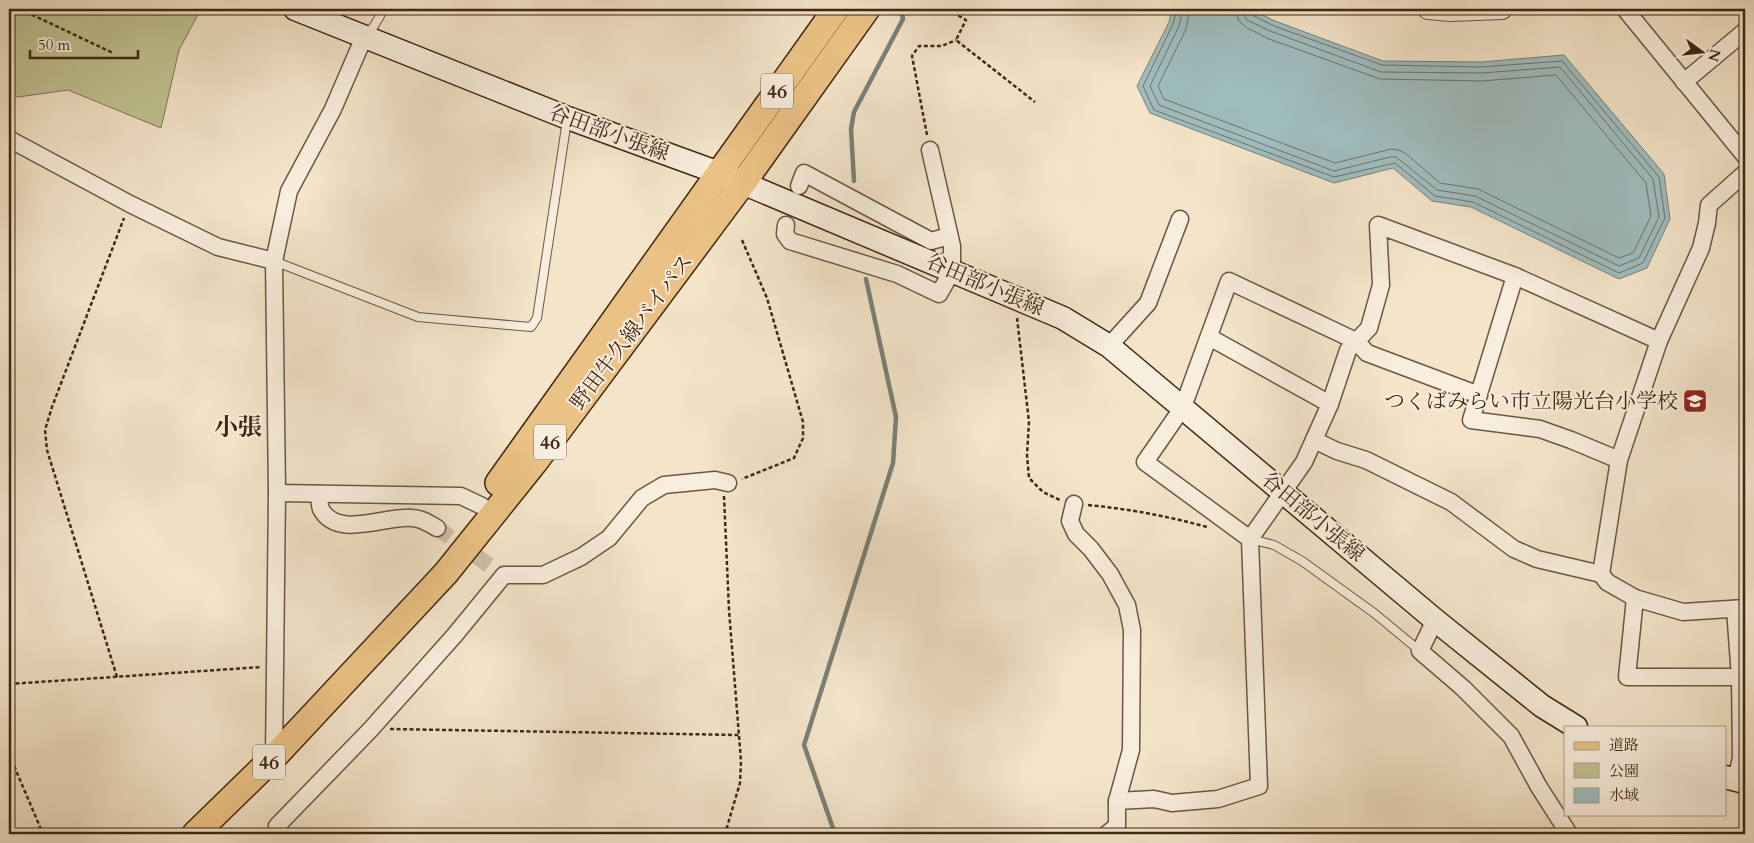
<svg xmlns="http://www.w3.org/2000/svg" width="1754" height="843" font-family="Cardo,'Noto Serif JP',serif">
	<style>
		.green { fill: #c1c393; stroke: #807553 }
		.water { fill: #9fbdbf; stroke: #79817a }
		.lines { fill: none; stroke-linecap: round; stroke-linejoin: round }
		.shore { stroke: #707269; stroke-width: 1 }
		.stream { stroke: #79817a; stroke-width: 4.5 }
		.minor-tunnel { stroke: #d0bfa5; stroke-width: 16; stroke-dasharray: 16 8; stroke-linecap: butt }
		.service-casing { stroke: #6d5641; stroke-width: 10 }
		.minor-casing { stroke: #6d5641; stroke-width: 19 }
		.tertiary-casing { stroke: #6d5641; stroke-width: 22 }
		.secondary-casing { stroke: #402713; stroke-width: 25 }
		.primary-casing { stroke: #402713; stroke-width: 28 }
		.path { stroke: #402713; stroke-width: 2.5; stroke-dasharray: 4 2.5; stroke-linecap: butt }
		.service { stroke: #f8eedd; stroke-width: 8 }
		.minor { stroke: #f8eedd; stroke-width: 16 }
		.tertiary { stroke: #f8eedd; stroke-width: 20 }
		.secondary { stroke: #f8eedd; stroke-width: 22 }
		.primary { stroke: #eac285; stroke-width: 25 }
		.labels { text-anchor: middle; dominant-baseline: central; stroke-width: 4; stroke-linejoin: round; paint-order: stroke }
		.shield { fill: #f8eedd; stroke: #776350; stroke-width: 1 }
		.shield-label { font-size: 20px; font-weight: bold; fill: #402713 }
		.street-label { font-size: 21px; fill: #402713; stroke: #f8eedd }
		.poi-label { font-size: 21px; fill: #402713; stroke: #f8eedd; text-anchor: end }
		.quarter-label { font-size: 24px; font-weight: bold; fill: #402713; stroke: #f8eedd }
	</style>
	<rect width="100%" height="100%" fill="#f4e5ca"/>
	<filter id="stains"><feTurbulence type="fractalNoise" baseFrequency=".004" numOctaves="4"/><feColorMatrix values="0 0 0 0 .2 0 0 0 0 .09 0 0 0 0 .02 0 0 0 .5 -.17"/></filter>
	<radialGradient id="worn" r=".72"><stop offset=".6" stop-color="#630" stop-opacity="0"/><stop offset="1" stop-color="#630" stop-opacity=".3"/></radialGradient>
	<polygon class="green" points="9,9 201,9 179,50 161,128 68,90 18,97 9,96"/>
	<polygon class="water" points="1172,9 1250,9 1275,21 1383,61 1481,62 1564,55 1664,174 1670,219 1647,268 1619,279 1471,207 1432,201 1393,168 1334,183 1150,113 1137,86 1169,22"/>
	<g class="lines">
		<g class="shore">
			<polyline points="1177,9 1173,24 1143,86 1154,110 1334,177 1395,163 1435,196 1473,202 1619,273 1643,263 1665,218 1659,177 1562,61 1481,67 1382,65 1274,26 1252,15 1249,9"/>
			<polyline points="1183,9 1179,26 1150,86 1159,105 1334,171 1390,157 1396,157 1437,190 1475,196 1619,266 1639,258 1659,217 1653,179 1560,67 1482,73 1381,72 1270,31 1247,20 1244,15 1243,9"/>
			<polyline points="1190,9 1186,29 1158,86 1164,99 1335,163 1391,149 1398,150 1405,153 1440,183 1478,189 1619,258 1633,253 1651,216 1646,183 1556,75 1482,81 1380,79 1269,39 1247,28 1239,21 1235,9"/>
		</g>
		<g class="stream">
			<polyline points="854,181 851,129 854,112 903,19 901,9"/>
			<polyline points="835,834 804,745 893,463 896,417 866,279"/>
		</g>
		<polyline class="minor-tunnel" points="437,528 494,569"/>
		<defs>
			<g id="service">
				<polyline points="367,34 374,26 384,9"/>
				<polyline points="274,261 418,317 531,327 537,318 567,120"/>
				<polyline points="1250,539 1274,545 1302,561 1374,613 1420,651"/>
			</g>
			<g id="minor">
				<polyline points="1625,9 1745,156"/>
				<polyline points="1684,82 1745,31"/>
				<polyline points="9,139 130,204 218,247 274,261"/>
				<polyline points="1745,173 1709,205 1707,223 1701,248 1659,341 1619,460 1601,574 1607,582 1635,598 1683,612 1745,608"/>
				<polyline points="799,186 804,173 931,241 949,236"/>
				<polyline points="786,225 785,234 790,241 897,274 939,294 952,271 952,246 930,150"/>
				<polyline points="1515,276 1471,420 1540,429 1571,440 1619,460"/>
				<polyline points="1209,337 1330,404"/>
				<polyline points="1109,346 1148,303 1180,219"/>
				<polyline points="1479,395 1367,353 1356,341 1229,281 1183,407 1145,462 1250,539 1304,462 1330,404 1348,350 1369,328 1381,285 1378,225 1515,276 1659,341"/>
				<polyline points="1314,440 1337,451 1366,460 1451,502 1514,549 1537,559 1601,574"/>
				<polyline points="277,493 461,496 482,506"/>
				<path d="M319,494C320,498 319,505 321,509C337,540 387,515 412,518C421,518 430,524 437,528"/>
				<polyline points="1074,504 1070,521 1076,534 1091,549 1110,574 1127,605 1132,630 1131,750 1117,801 1117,826 1107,834"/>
				<polyline points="1635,598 1627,677 1740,677"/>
				<polyline points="1735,609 1740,677 1741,758 1736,780"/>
				<polyline points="1435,620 1420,651 1463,688 1511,736 1539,787 1569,834"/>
				<polyline points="274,757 277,493 274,261 289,191 333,109 364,37"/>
				<polyline points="1117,801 1154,799 1172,803 1218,799 1259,786 1250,539"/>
				<polyline points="277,834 277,826 371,729 454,636 504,575 543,575 581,557 609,538 642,498 664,485 715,480 728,483"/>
			</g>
			<polyline id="tertiary" points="1428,9 1450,11 1502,9"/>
			<g id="secondary">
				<polyline points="295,9 568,118 719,173 1063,318 1109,346 1435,620 1542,706 1576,727"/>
				<polyline points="1725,777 1745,782"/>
			</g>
			<g id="primary">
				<polyline points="498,483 836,9"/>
				<polyline points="195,834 274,757 446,573 535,462 743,183 867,9"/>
			</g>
		</defs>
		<use href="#service" class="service-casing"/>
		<use href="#minor" class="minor-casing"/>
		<use href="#tertiary" class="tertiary-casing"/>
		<use href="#secondary" class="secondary-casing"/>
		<use href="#primary" class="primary-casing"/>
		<g class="path">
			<polyline points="20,9 113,53"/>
			<polyline points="947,9 966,20 956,40 1035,102"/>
			<polyline points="927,135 912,56 919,46 942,46 956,40"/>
			<polyline points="742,240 767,298 803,422 803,438 794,458 742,479"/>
			<polyline points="1017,318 1029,422 1027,455 1029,478 1043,492 1060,500"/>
			<polyline points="724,496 729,610 741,761 740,783 725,834"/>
			<path d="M1088,505C1129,509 1167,516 1207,527"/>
			<polyline points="117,677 47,450 45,430 52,407 124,218"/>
			<polyline points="9,684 262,667"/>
			<polyline points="390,729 739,735"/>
			<polyline points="9,754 43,834"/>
		</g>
		<use href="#service" class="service"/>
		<use href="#minor" class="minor"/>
		<use href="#tertiary" class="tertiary"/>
		<use href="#secondary" class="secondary"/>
		<use href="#primary" class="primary"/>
	</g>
	<defs>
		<symbol id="school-square" viewBox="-11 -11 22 22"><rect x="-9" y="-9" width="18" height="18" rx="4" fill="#8f2418" stroke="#f8eedd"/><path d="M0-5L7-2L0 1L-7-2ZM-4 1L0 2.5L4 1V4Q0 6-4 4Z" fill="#fff"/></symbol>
	</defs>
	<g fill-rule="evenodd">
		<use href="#school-square" x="1681" y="387" width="28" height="28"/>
	</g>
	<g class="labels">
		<g class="shield">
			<rect x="761" y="73.5" width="32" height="35" rx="4"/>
			<rect x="534" y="424.5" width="32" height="35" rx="4"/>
			<rect x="253" y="744.5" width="32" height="35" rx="4"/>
		</g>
		<g class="shield-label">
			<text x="777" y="91">46</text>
			<text x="550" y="442">46</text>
			<text x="269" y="762">46</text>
		</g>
		<g class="street-label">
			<text transform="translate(609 133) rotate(20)">谷田部小張線</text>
			<text transform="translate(985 285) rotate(23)">谷田部小張線</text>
			<text transform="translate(632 332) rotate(-53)">野田牛久線バイパス</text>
			<text transform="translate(1313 517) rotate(40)">谷田部小張線</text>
		</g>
		<g class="poi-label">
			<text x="1678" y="401">つくばみらい市立陽光台小学校</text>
		</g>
		<g class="quarter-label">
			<text x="238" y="427">小張</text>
		</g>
	</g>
	<rect width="1754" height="843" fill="none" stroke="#f4e5ca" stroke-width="30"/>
	<rect x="10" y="10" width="1734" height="823" fill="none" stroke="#402713" stroke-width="2.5"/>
	<rect x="15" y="15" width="1724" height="813" fill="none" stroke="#402713"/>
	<rect x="1564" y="726" width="162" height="90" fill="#f8eedd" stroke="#ae9e8c"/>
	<rect x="1574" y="742" width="25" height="8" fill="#eac285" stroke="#ae9e8c"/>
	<text x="1609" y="750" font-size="15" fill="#402713">道路</text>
	<rect x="1574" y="763" width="25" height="15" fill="#c1c393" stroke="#ae9e8c"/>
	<text x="1609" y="776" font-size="15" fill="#402713">公園</text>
	<rect x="1574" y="788" width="25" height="15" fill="#9fbdbf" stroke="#ae9e8c"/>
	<text x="1609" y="800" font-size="15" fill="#402713">水域</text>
	<g transform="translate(1702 52) rotate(105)" stroke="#f8eedd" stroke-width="4" paint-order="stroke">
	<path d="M0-4L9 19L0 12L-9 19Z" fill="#402713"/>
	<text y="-8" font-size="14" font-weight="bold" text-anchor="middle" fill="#402713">N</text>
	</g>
	<path d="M30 50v8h108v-8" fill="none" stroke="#402713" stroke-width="2.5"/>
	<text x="38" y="50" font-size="15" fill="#402713" stroke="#f8eedd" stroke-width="4" paint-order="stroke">50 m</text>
	<rect width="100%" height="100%" filter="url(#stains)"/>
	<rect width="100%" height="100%" fill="url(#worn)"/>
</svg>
